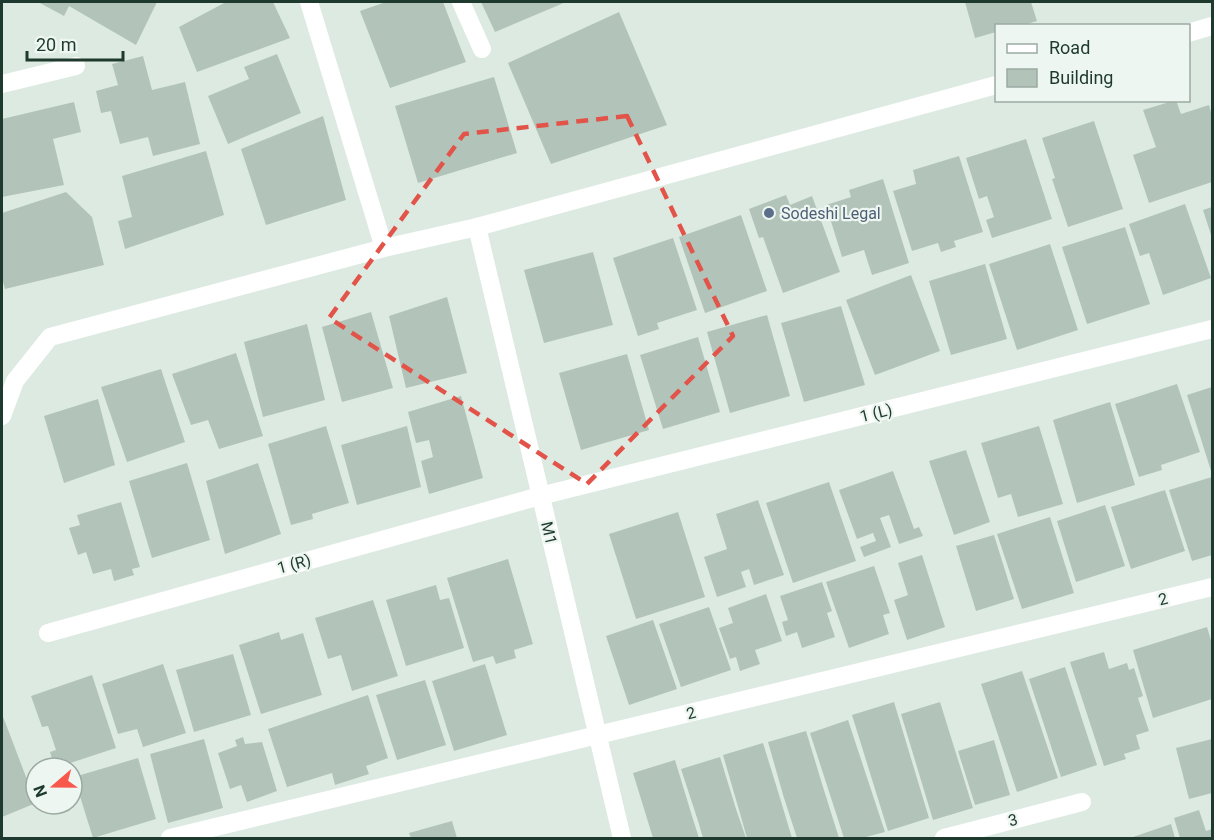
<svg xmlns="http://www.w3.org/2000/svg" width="1214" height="840" font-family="Roboto,sans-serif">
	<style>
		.building { fill: #b2c4ba }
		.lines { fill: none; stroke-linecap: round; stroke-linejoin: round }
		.lane { stroke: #fff; stroke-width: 18 }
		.street { stroke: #fff; stroke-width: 18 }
		.marked { fill: none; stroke: #e25449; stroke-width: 4.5; stroke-dasharray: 12 8; stroke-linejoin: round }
		.service-dot { fill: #5c6f8a; stroke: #edf6f0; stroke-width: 2 }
		.labels { text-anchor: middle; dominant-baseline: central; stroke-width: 4.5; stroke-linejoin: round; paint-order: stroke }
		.service-label { font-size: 16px; fill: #4e5e75; stroke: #edf6f0; text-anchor: start }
		.street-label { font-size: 16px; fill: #1e392d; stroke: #edf6f0 }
	</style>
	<rect width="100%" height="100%" fill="#ddeae1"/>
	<g class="building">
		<polygon points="38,2 157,2 136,45 69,6 64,16"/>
		<polygon points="226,2 273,2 290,38 197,72 179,27"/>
		<polygon points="386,2 443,2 466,62 390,88 360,11"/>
		<polygon points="481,2 566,2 495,32"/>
		<polygon points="965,2 1031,2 1037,21 1020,26 996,26 996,32 975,38"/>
		<polygon points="619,12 667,125 551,164 508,63"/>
		<polygon points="277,54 301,113 228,144 208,96 249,79 244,67"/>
		<polygon points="143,56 152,90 185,82 200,144 153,156 148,137 120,144 111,111 101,113 96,91 118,85 112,64"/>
		<polygon points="494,77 517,153 418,183 395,106"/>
		<polygon points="1176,100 1181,114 1209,105 1212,116 1212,182 1149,203 1133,155 1156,147 1143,110"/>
		<polygon points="74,102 81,132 53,139 64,185 2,197 2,119"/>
		<polygon points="323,116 346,200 266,225 241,149"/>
		<polygon points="1094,121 1123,209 1068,227 1052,179 1055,178 1042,138"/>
		<polygon points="1026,139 1052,219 992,238 986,220 994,217 987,196 979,199 966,158"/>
		<polygon points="206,151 224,215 125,249 118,221 132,217 122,176"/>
		<polygon points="959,156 983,232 954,241 956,247 941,252 938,243 912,251 893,191 916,184 913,170"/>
		<polygon points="883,179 909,263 872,275 864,250 842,257 826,205 851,197 849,190"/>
		<polygon points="66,192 92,217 104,265 5,289 2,278 2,213"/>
		<polygon points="786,195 790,205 812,196 840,272 783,293 763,237 759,238 749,209"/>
		<polygon points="1185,204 1211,278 1163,295 1149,253 1140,256 1129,224"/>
		<polygon points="1212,207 1212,238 1203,210"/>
		<polygon points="741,215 767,291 705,313 679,237"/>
		<polygon points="1125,227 1150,304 1087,324 1062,247"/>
		<polygon points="673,238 697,310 657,323 659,329 638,336 613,258"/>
		<polygon points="1050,244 1078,330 1017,350 989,264"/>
		<polygon points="593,252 613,325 544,343 524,270"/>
		<polygon points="985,264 1007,339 951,355 929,281"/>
		<polygon points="911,275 940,351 875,375 846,300"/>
		<polygon points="447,297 467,373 406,388 389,316"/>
		<polygon points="841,306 865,385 804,402 781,323"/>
		<polygon points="371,312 393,388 342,402 322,327"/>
		<polygon points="767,315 790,396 730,413 707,332"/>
		<polygon points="307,324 325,400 263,417 244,342"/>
		<polygon points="698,337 720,412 663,429 640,355"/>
		<polygon points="236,353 263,436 219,449 208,420 191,425 172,374"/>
		<polygon points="627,354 649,430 581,450 559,373"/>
		<polygon points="161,369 185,442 127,462 101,387"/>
		<polygon points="1177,384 1200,452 1161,465 1162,470 1139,477 1115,404"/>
		<polygon points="1212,387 1212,474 1187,395"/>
		<polygon points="461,396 483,478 429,494 421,461 433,457 429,440 416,443 408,412"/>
		<polygon points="98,399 115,465 64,483 44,416"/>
		<polygon points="1110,402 1135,485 1077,503 1053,420"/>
		<polygon points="326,426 349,503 312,514 313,519 291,525 268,444"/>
		<polygon points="407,426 421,487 357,505 341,445"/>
		<polygon points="1039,426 1063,504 1018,517 1011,494 998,498 981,443"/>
		<polygon points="966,450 990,522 954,535 929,461"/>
		<polygon points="187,463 210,540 152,558 129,481"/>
		<polygon points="258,463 281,534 225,554 206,481"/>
		<polygon points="893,471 914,529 919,527 923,536 899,544 889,515 880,518 891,547 864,557 860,547 876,541 873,533 857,539 839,490"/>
		<polygon points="1212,477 1212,555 1192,561 1169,490"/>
		<polygon points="829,482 856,561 793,583 766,503"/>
		<polygon points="1165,490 1185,551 1131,569 1111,507"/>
		<polygon points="758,500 784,575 754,585 749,569 741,572 746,587 717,597 704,557 727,549 716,514"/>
		<polygon points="121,502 140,567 132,569 134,575 114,581 111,569 93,574 86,552 78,555 69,528 80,525 77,515"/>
		<polygon points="1105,505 1125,566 1076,582 1057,521"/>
		<polygon points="678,512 705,597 636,619 609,534"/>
		<polygon points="1050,517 1074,593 1022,609 997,534"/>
		<polygon points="994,535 1014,599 976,611 956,546"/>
		<polygon points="922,555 945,627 907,640 894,600 908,595 898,563"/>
		<polygon points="508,559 533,644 514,650 516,658 496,664 493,656 473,662 447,578"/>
		<polygon points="874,566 890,613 883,615 889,634 849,648 826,582"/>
		<polygon points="822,582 832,611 827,613 835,637 802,648 797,632 786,636 782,622 788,620 780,596"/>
		<polygon points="436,585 440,600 449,598 464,648 406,666 386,600"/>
		<polygon points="766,594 782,641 755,650 760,664 740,671 736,657 730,659 719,628 733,623 728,608"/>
		<polygon points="373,600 398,676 352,691 341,655 328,659 315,618"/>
		<polygon points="709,607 731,670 681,687 659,624"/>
		<polygon points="653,620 677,689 629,705 606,636"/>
		<polygon points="1207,627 1212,644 1212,699 1153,718 1133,650"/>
		<polygon points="279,632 281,640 303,633 322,695 261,714 239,645"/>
		<polygon points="1104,652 1109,669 1127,663 1129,670 1134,668 1143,696 1138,698 1149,731 1136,735 1140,749 1124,754 1126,759 1104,766 1070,662"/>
		<polygon points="233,654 251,715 194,732 176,670"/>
		<polygon points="163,664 186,733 143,747 137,729 118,734 102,684"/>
		<polygon points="485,664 507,735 454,751 432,681"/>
		<polygon points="1065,667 1097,765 1061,777 1029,679"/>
		<polygon points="1022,671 1058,778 1017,792 981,684"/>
		<polygon points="92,675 116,748 55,768 50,752 56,750 48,726 42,727 31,696"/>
		<polygon points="425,680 446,745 397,760 376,695"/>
		<polygon points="368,695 388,758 366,766 369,774 335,785 332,773 287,787 268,729"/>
		<polygon points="894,702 929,818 888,831 852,715"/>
		<polygon points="940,702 973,808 933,820 901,714"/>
		<polygon points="2,714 36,803 2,817"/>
		<polygon points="848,720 885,832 862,838 844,838 810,733"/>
		<polygon points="806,731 823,787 839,838 797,838 784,798 768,742"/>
		<polygon points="243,737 245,744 262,742 277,791 247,802 241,785 230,789 218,753 237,746 235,740"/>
		<polygon points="204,739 223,808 168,823 150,754"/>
		<polygon points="1212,739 1212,793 1189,799 1176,748"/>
		<polygon points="994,740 1010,795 975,805 958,751"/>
		<polygon points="763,743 780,798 792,838 747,838 739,810 723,755"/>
		<polygon points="720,757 736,809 746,838 703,838 698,821 681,769"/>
		<polygon points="138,758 156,819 93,838 74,777"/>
		<polygon points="675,760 692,816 699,838 653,838 633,773"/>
		<polygon points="1199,810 1206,831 1212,829 1212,838 1180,838 1174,818"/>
		<polygon points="452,821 457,838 411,838 409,833"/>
		<polygon points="1171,824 1175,838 1130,838"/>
	</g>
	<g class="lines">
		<polyline class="lane" points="461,2 482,49"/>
		<g class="street">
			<polyline points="309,2 384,248"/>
			<polyline points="1188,33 1212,26"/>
			<polyline points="2,84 76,66"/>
			<polyline points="477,227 622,838"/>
			<polyline points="2,416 15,381 50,337 384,248 477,227 996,85"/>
			<polyline points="48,633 540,496 1212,329"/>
			<polyline points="170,838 1212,587"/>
			<polyline points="944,838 1082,802"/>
		</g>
	</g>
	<path class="marked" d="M627,116L733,336L587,484L329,318L464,134Z"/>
	<circle class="service-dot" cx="769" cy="213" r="6"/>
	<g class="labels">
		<g class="service-label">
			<text x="781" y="213">Sodeshi Legal</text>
		</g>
		<g class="street-label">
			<text transform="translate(876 413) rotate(-14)">1 (L)</text>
			<text transform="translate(549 533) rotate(77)">M1</text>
			<text transform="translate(294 564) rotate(-15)">1 (R)</text>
			<text transform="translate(1163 599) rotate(-14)">2</text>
			<text transform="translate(691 713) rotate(-14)">2</text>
			<text transform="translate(1013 820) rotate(-15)">3</text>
		</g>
	</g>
	<rect width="1214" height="840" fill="none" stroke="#1e392d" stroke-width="6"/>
	<rect x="995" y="24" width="195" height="78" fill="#edf6f0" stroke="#9aaaa2" stroke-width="1.5"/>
	<rect x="1007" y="44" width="30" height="9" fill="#ffffff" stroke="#9aaaa2" stroke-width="1.5"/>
	<text x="1049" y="54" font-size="18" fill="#1e392d">Road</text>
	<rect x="1007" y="69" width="30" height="18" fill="#b2c4ba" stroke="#9aaaa2" stroke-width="1.5"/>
	<text x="1049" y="84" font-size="18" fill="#1e392d">Building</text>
	<g transform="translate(54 786) rotate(250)"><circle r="28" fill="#edf6f0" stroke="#9aaaa2" stroke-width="1.5"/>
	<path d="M0-4.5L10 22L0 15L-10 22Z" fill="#f8574c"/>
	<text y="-9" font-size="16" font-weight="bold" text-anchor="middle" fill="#1e392d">N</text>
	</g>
	<path d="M27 51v9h96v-9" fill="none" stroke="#1e392d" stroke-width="3"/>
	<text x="36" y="51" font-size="18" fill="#1e392d" stroke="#edf6f0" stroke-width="4.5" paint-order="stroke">20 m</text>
</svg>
